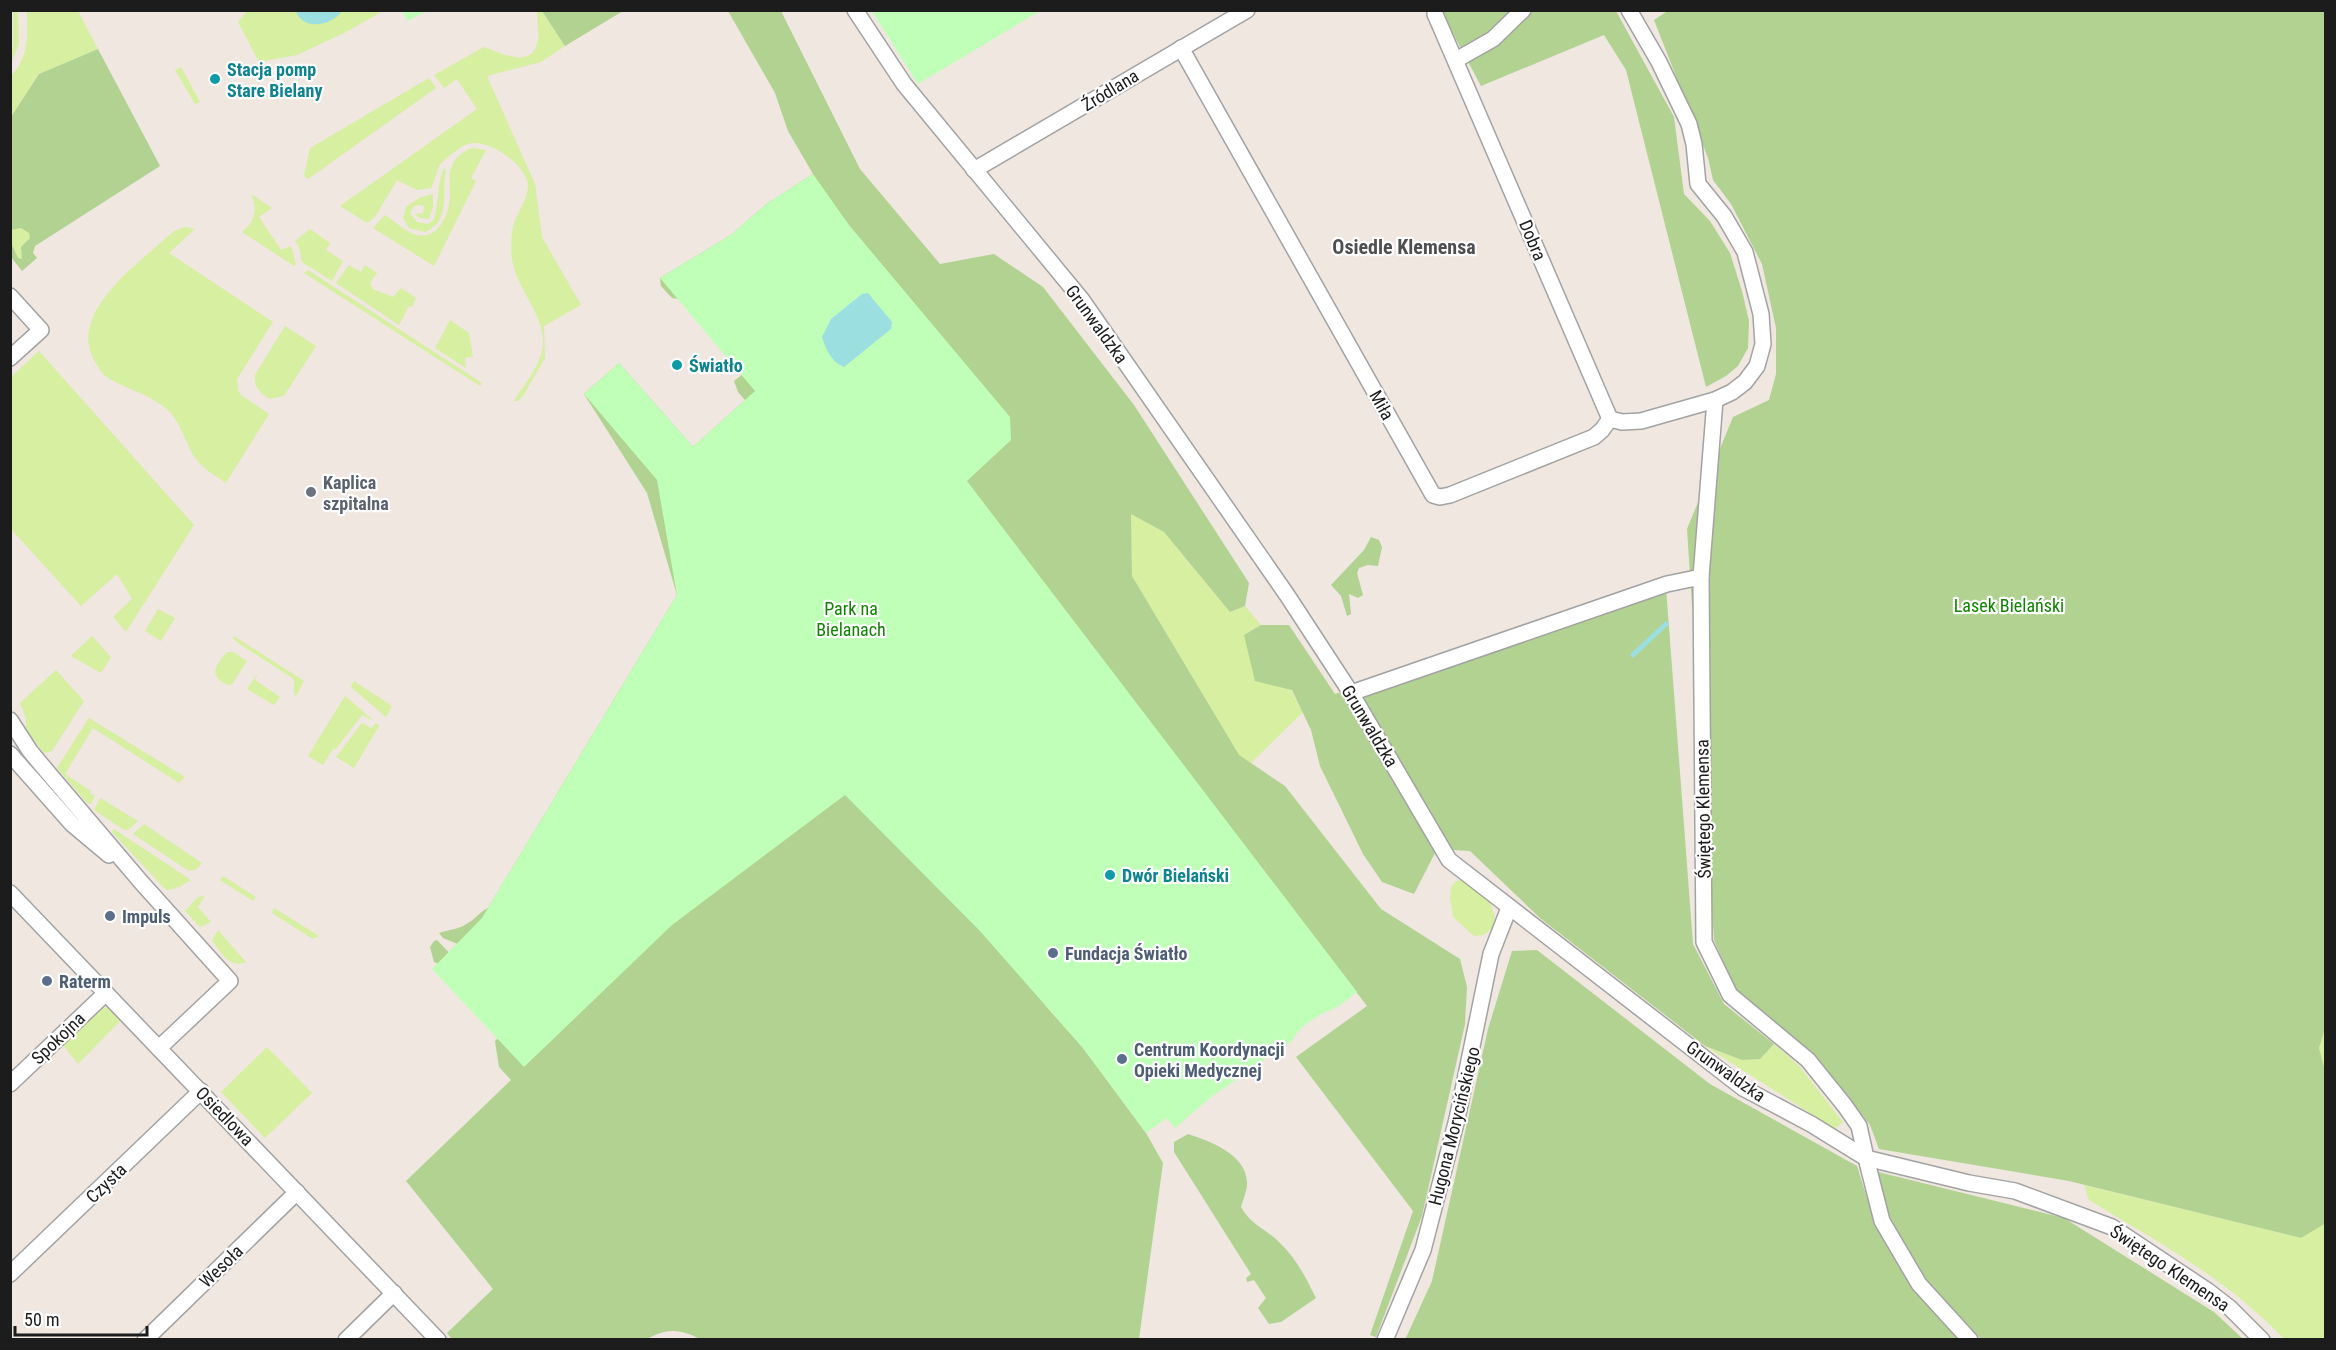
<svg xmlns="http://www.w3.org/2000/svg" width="2336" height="1350" font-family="'Roboto Condensed',sans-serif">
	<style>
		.grass { fill: #d6efa0 }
		.forest { fill: #b1d291 }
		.park { fill: #bfffb8 }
		.water { fill: #9cdfe1 }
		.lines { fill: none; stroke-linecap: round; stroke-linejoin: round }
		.stream { stroke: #9cdfe1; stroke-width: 5 }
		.minor-casing { stroke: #a3a3a3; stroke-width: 18 }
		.minor { stroke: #fff; stroke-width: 15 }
		.culture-dot { fill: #0f9aa8; stroke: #fff; stroke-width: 2 }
		.worship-dot { fill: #6b7280; stroke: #fff; stroke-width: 2 }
		.service-dot { fill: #5c6f8a; stroke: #fff; stroke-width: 2 }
		.labels { text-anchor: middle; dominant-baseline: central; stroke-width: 4.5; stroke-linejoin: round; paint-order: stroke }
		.culture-label { font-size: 18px; font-weight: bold; fill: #0d838f; stroke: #fff; text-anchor: start }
		.street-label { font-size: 18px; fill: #1c1c1c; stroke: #fff }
		.worship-label { font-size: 18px; font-weight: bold; fill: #5b616d; stroke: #fff; text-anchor: start }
		.park-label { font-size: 18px; fill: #0f8401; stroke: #fff }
		.service-label { font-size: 18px; font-weight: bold; fill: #4e5e75; stroke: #fff; text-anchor: start }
		.neighbourhood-label { font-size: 20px; font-weight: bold; fill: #4f4f4f; stroke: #fff }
	</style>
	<rect width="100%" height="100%" fill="#efe7e0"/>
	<g class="grass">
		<polygon points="13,11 18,11 19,44 11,63 13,44"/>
		<path d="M27,11H78L98,49L39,74L11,117L10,77C30,57 27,37 27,11Z"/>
		<polygon points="247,11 383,11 346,32 297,55 259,62 238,22"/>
		<path d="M538,11H542L565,46L541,62L487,76L535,184L542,237L581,305L544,326L545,358L523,396L518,401H514C524,385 541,365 543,345C545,314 516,289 512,259C511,250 511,236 513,227C516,213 529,199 528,184C525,164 488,138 468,144C461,146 443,160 439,166C436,173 435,181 431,188L417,190L397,180L375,217L367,223L340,206L477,109L457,79L444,88L434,75L484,47C503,54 534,70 538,39C539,29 536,18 538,11Z"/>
		<polygon points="181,67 200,102 195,104 175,70"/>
		<polygon points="429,78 436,88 308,179 304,176 310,148"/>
		<path d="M472,148L486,150L471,178L476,181L434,266L373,228L385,215C395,221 405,232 417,235C440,240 450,212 450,194C450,184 448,174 452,166C455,157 464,151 472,148Z"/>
		<path d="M444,168L446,170C441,192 452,221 425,232L409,228L403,218L406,207L419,198L433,194V207L429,219L420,218L415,214L423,213L424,206L419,205L414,206L410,213L417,222L428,224L433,221C440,204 436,185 444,168Z"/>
		<path d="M251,194L272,208L259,217L281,250L291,246L296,264L294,266L242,232C255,221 258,210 251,194Z"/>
		<path d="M185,227L195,229L169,253L273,322L237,379L238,391L241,395L269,414L226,483C212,474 197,465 190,449C183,435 178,417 164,407C146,392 123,389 104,375C100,371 97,365 94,360C67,311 143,260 174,231Z"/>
		<polygon points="21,228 29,233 30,238 22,259 18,259 11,243 10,230"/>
		<polygon points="310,229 330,243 326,250 343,261 332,281 302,262 299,247 295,241"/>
		<polygon points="349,265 361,272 365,265 377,273 370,283 373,289 393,297 401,288 416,298 412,307 409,306 399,325 336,283"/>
		<polygon points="308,270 482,383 480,386 304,273"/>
		<polygon points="450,320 469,333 473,357 465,358 466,368 435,348"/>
		<path d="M285,326L316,346L284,396L269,399C260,392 254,388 255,375Z"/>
		<polygon points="39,351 194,525 126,632 113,617 132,599 117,574 81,606 11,529 11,377"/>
		<polygon points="1131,513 1164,532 1230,612 1245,606 1261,625 1244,635 1291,690 1303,712 1251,763 1239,756 1132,576"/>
		<polygon points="158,609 175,618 161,641 145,631"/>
		<polygon points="92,636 111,657 101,673 71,656"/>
		<polygon points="234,636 304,681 296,696 294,694 294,680 291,677 238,643 233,638"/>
		<path d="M227,652H233L247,661L232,684L228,685C207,676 216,665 227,652Z"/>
		<polygon points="56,670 84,701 52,751 44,753 26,730 26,718 20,703"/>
		<polygon points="258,673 255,680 280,697 274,705 247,689"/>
		<polygon points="354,681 392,706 386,717 351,687"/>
		<polygon points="345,696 374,721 362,715 335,750 333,749 323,765 308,756"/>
		<polygon points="89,718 185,777 179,783 93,728 65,774 91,791 90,793 95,796 91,804 87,803 57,768"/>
		<polygon points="362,723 371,728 376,723 379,726 354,768 336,757"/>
		<polygon points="100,798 138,821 128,830 124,830 94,810"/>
		<polygon points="144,824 202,863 197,869 189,871 133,834"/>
		<polygon points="114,829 191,880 178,888 176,886 175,889 166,890 112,832"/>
		<polygon points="223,876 256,897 253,901 220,880"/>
		<path d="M1465,878C1482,891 1496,903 1495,926L1484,935L1474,936L1453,917L1450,897L1451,887L1455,882Z"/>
		<polygon points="205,896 198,907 211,922 200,927 185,911 198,897"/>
		<polygon points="274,908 319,936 313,939 272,913"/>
		<path d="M218,930L246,962C230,969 220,952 212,940Z"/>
		<polygon points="101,1007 110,1008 121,1020 78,1064 62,1044"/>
		<polygon points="2325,1025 2325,1075 2319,1048"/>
		<polygon points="1774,1044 1799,1066 1843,1122 1835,1129 1705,1046 1742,1060 1760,1059"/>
		<polygon points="267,1047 312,1093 265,1138 221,1092"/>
		<path d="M2084,1185L2301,1238L2325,1223V1339H2284C2229,1280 2158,1242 2089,1200Z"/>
	</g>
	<g class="forest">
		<polygon points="1669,10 2325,11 2326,1025 2319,1048 2326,1075 2326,1223 2301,1238 2069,1181 1879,1149 1870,1125 1814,1054 1735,989 1714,940 1687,529 1733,417 1769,400 1776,374 1776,328 1762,264 1731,204 1713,180 1708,158 1654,20"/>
		<polygon points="542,11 623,11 565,46"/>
		<path d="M728,11H781L860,169L940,264L994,254L1043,287L1134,405L1249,583L1245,606L1230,612L1164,532L1131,514L1132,576L1239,755L1285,786L1381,909L1460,959L1467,987L1465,1024L1422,1216L1376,1337L1370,1335L1413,1211L1296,1057L1367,1006L1299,917L1045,1005L1083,1048L1146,1133L1163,1163L1139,1339L702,1340C679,1328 667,1328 645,1340L452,1339L447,1333L493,1289L406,1181L511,1080L499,1067L495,1041L507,1030L465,947L443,938L439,933C448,930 460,929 468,923C476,919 479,912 488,908L677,595L647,493L584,394L619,363L693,447L745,400L738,392L734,381L758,362L680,299L672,298L661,286L660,278L731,235L765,205L813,174L788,131L775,93Z"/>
		<polygon points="1441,11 1616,11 1674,117 1684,194 1710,221 1730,253 1742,291 1749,321 1748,348 1738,366 1726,376 1706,387 1626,70 1604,35 1481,86"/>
		<polygon points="98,49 160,166 35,246 33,253 37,258 22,271 11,257 11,243 18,258 22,259 21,247 30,238 29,233 21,228 11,230 11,117 39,74"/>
		<polygon points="1371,537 1379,540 1382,547 1378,566 1368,565 1359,568 1357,573 1363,595 1358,598 1349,594 1351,614 1347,616 1341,596 1331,585 1364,550"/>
		<polygon points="1666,588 1693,944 1724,1004 1774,1044 1760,1059 1742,1060 1705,1046 1540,918 1470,851 1437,849 1414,894 1382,882 1363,854 1320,766 1311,730 1292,690 1255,681 1244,635 1261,625 1289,625 1335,694"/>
		<polygon points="437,940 459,963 443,966 434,962 430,947 434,941"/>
		<polygon points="1537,950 1710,1084 1857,1166 1875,1224 1912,1288 1960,1339 1405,1340 1432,1281 1488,1029 1512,951"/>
		<path d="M1188,1134C1210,1141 1248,1155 1247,1184C1247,1191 1243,1200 1241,1207C1252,1226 1265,1228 1279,1242C1296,1258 1306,1278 1316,1298L1281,1322L1269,1324L1258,1308L1266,1298L1254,1280L1247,1282L1246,1278L1251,1274L1174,1152V1142Z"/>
		<polygon points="1874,1171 2064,1218 2214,1312 2243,1339 1981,1339 1925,1279 1890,1217"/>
	</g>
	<g class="park">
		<polygon points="402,11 427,11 408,21"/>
		<polygon points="872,11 1040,11 918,84"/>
		<path d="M813,174L849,225L1010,417L1011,440L967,481L1357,992C1350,997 1341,1006 1333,1009C1319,1014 1299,1026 1292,1041L1211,1097L1175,1128L1167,1118L1146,1133L1083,1048L979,930L845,795L672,925L524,1067L432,969L482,918L677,595L657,480L584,394L619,363L693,447L755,391L660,278L731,235L765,205Z"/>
	</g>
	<g class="water">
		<path d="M296,11V10L342,11C332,26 302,31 296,11Z"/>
		<path d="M868,293L892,322L891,329L844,367C831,362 826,349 822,337L831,319L862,294Z"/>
	</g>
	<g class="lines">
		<polyline class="stream" points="1633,655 1666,624"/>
		<defs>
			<g id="minor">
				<polyline points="855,10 904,84 1082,300 1287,595 1351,693 1449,860 1743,1088 1811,1124 1866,1158 1882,1221 1919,1284 1970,1340"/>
				<polyline points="1435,14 1610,419"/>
				<polyline points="1181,48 1433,495 1440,497 1450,495 1594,437 1602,430 1610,419"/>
				<polyline points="1456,60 1493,39 1523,10"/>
				<polyline points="974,170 1247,10"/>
				<polyline points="10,296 41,330 10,358"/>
				<polyline points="1715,400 1701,577 1704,942 1730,995 1808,1060 1845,1106 1859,1126 1866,1158 1969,1183 2015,1191 2112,1227 2208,1291 2230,1308 2262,1340"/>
				<polyline points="1610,419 1622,422 1641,421 1715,400 1732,392 1745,382 1757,366 1763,344 1761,314 1745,252 1724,216 1698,184 1694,144 1689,124 1659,62 1629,10"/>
				<polyline points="1351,693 1667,584 1701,577"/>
				<polyline points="10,720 30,751 45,769 141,882 230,981 159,1048"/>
				<polyline points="10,754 72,824 109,855"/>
				<polyline points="10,893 438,1340"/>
				<polyline points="10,1084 106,993"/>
				<polyline points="10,1274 201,1091"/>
				<polyline points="145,1340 297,1192"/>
				<polyline points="346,1340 394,1293"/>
				<polyline points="1385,1340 1423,1250 1457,1119 1491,954 1509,908"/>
			</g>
		</defs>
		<use href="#minor" class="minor-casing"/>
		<use href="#minor" class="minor"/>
	</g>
	<g class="culture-dot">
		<circle cx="215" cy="79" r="6"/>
		<circle cx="677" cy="365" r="6"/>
		<circle cx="1110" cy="875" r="6"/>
	</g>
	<circle class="worship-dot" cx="311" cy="492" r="6"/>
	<g class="service-dot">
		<circle cx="110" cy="916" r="6"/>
		<circle cx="1053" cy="953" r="6"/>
		<circle cx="47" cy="981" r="6"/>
		<circle cx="1122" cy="1059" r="6"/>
	</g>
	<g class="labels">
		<g class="culture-label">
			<text x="227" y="69">Stacja pomp<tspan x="227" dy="21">Stare Bielany</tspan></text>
			<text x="689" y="365">Światło</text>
			<text x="1122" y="875">Dwór Bielański</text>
		</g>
		<g class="street-label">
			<text transform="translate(1110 90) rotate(-31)">Źródlana</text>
			<text transform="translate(1533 240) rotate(67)">Dobra</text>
			<text transform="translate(1097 324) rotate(54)">Grunwaldzka</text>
			<text transform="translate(1382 405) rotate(61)">Miła</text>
			<text transform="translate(1370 726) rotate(59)">Grunwaldzka</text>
			<text transform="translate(1703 809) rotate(-91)">Świętego Klemensa</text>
			<text transform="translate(58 1038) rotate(-44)">Spokojna</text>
			<text transform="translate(1726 1071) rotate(35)">Grunwaldzka</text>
			<text transform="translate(225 1116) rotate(46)">Osiedlowa</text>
			<text transform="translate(1454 1126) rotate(-76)">Hugona Morycińskiego</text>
			<text transform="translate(106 1183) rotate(-44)">Czysta</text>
			<text transform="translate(221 1266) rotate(-44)">Wesoła</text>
			<text transform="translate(2170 1268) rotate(34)">Świętego Klemensa</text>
		</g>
		<g class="worship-label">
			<text x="323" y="482">Kaplica<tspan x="323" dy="21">szpitalna</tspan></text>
		</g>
		<g class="park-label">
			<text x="2009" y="605">Lasek Bielański</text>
			<text x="851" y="608">Park na<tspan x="851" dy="21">Bielanach</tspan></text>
		</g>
		<g class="service-label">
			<text x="122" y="916">Impuls</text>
			<text x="1065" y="953">Fundacja Światło</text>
			<text x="59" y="981">Raterm</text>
			<text x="1134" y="1049">Centrum Koordynacji<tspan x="1134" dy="21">Opieki Medycznej</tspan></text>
		</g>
		<g class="neighbourhood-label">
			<text x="1404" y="247">Osiedle Klemensa</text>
		</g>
	</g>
	<rect width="2336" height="1350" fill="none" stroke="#1c1c1c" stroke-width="24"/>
	<path d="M15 1326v9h132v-9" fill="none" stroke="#1c1c1c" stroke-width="3"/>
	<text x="24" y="1326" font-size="18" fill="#1c1c1c" stroke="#ffffff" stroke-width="4.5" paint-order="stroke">50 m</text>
</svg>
